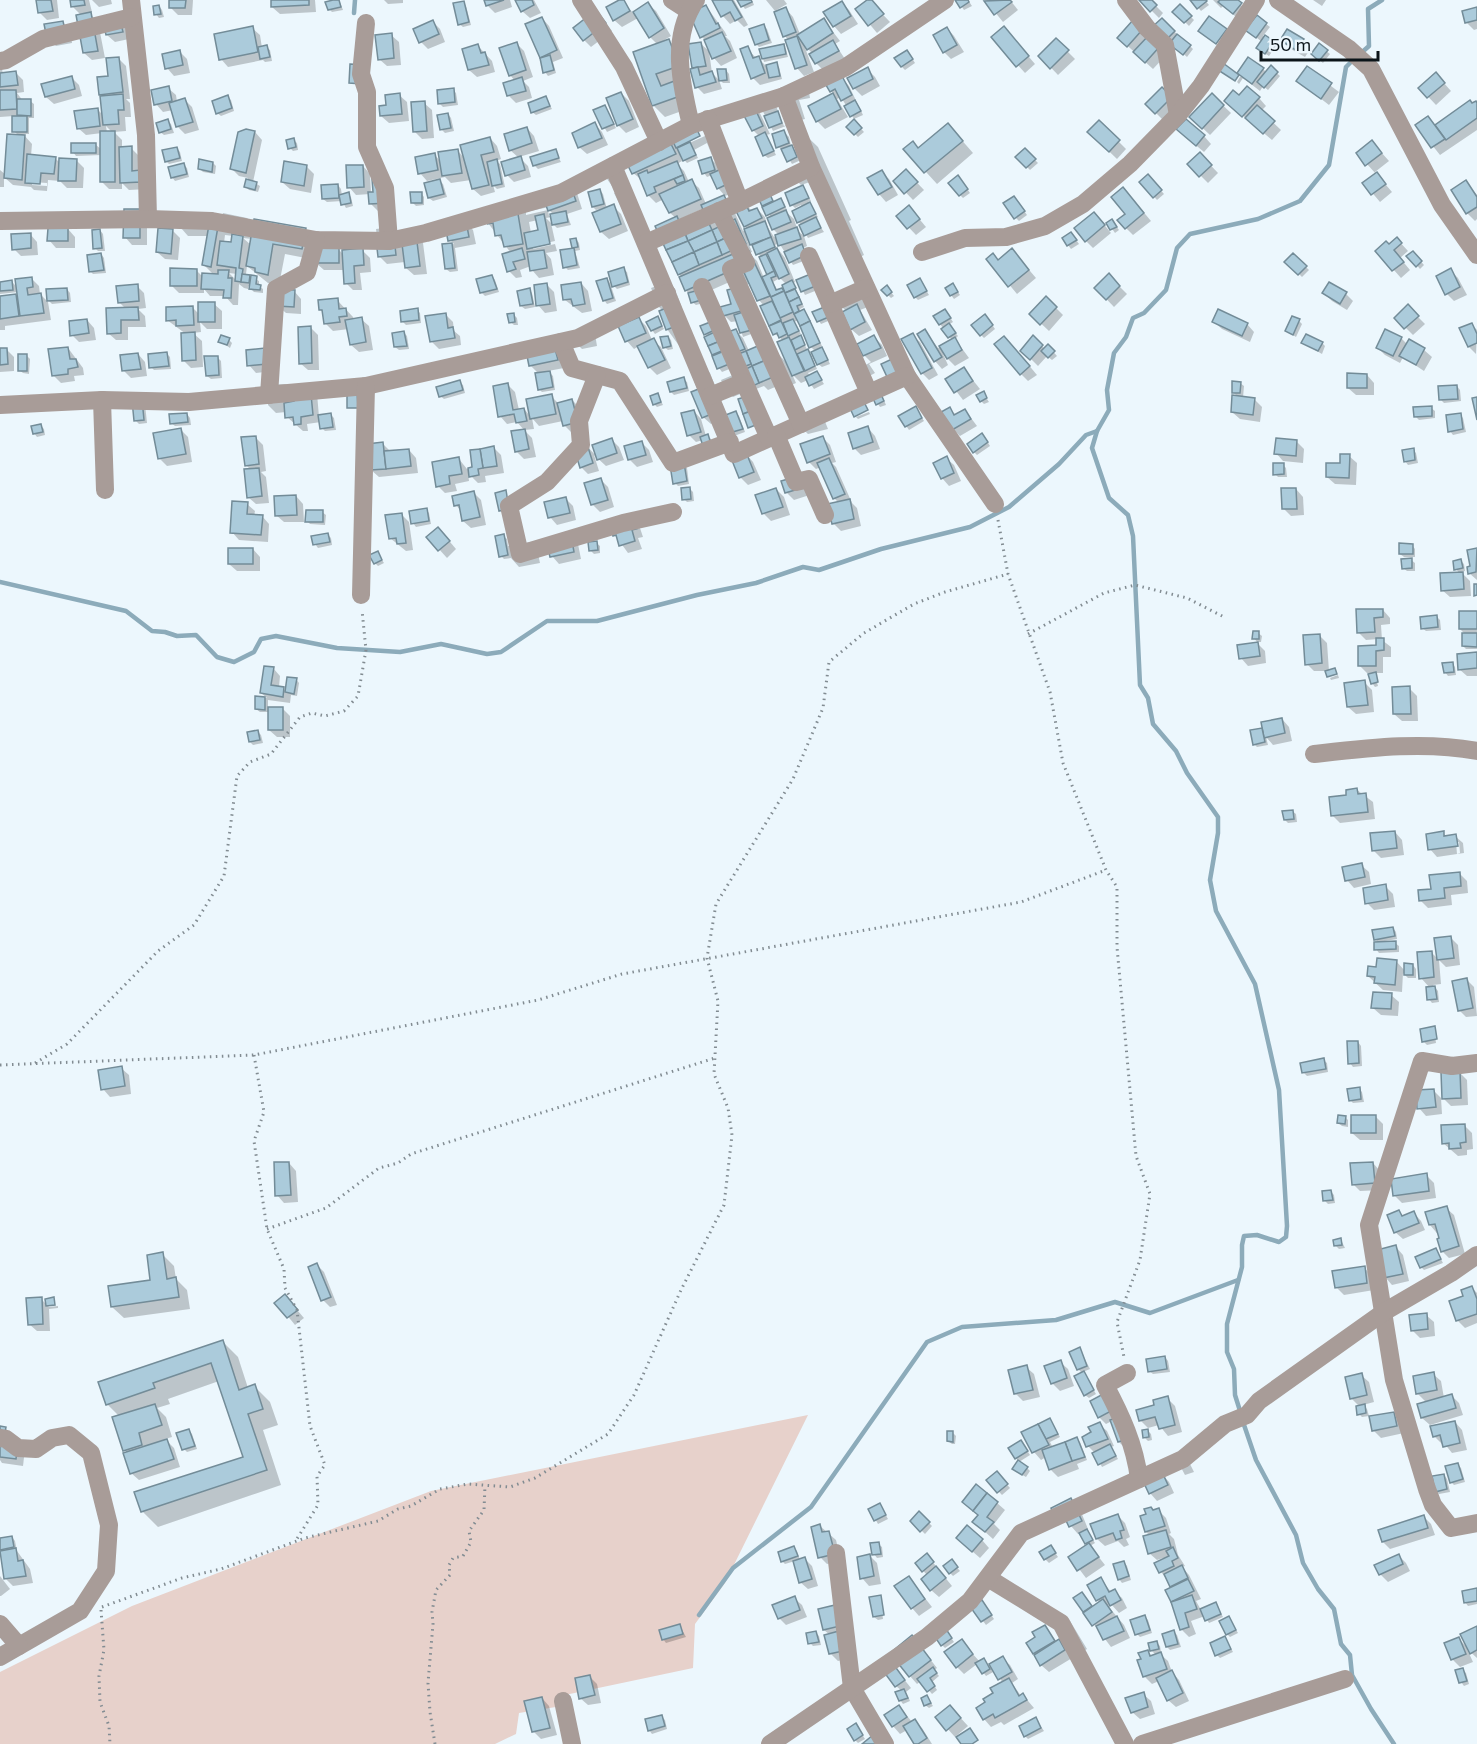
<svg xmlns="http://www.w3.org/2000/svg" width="1477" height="1744" font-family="Commissioner,sans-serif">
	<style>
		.green { fill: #e7d1cb }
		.shadow { fill: #0003; fill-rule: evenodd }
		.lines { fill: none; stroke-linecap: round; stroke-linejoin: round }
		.stream { stroke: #8cabba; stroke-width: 4.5 }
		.building { fill: #abcbdb; stroke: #738c98; stroke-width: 1.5 }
		.path { stroke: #828c92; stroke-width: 3; stroke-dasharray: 1.5 4.5; stroke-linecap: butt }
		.minor { stroke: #a89c98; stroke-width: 18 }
	</style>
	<rect width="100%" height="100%" fill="#ecf7fd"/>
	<polygon class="green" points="808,1415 725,1583 695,1624 693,1668 565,1695 562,1706 519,1713 516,1734 495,1744 0,1744 0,1672 132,1606 431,1491"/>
	<g class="shadow">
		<polygon points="38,0 57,0 59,18 47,20 39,12"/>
		<polygon points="72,0 89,0 92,12 89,13 98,22 105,58 92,60 84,53 82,16 73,7"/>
		<polygon points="92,0 111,0 112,4 99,7"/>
		<polygon points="170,0 193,0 192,15 178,15 170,7"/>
		<polygon points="272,0 315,0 316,12 280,14 272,7"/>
		<polygon points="339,0 343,10 332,12 329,9"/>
		<polygon points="384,0 403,0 403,3 388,4"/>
		<polygon points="486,0 510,0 512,7 495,13 487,5"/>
		<polygon points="517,0 534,0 541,13 530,18 522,11"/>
		<polygon points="622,0 633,13 648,4 656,11 671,36 661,42 669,41 681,52 693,107 665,117 653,105 658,45 650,37 638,18 622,27 614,20"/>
		<polygon points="714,0 734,0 748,25 744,27 737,20 730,24 723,16"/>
		<polygon points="739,0 752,0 754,5 745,9"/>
		<polygon points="766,0 784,0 787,4 775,11"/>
		<polygon points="869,0 890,22 877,33 857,9"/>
		<polygon points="957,0 968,0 972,6 964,10"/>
		<polygon points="987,0 1010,0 1018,10 1003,22 986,1"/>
		<polygon points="1141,0 1150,0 1163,13 1159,18"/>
		<polygon points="1192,0 1205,0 1209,5 1201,11"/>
		<polygon points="1213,0 1236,0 1248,12 1241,21 1223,6 1221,8"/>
		<polygon points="1313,0 1326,0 1322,6"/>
		<polygon points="463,2 466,6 471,25 463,27 459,24"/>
		<polygon points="842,3 849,10 858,24 841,34 834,26"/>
		<polygon points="159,6 162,10 164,17 159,18 156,14"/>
		<polygon points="706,6 725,32 727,36 725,36 730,41 737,58 721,66 714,58 706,41 702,37"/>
		<polygon points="1180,6 1194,20 1189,26 1175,12"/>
		<polygon points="786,9 793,17 800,34 824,20 840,41 835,44 845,59 824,71 816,63 812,53 804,45 814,72 804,76 797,68 789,41 785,36 776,13"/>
		<polygon points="1477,9 1477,29 1474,30 1466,22"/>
		<polygon points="1257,17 1270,27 1263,36 1276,46 1269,56 1261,51 1262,42 1251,33"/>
		<polygon points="542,18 549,26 563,58 553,62 556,73 548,76 545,72 541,57"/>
		<polygon points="603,19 612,31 591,47 584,40"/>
		<polygon points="1162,20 1193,49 1187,57 1170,42"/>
		<polygon points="432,21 440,29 445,42 428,49 421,42"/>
		<polygon points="1133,22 1167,54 1153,69 1119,38"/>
		<polygon points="63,23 70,30 72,43 56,46 48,38"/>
		<polygon points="126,25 129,39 115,42 107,35"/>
		<polygon points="764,26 767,29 772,43 759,47 756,44"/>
		<polygon points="252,28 260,35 262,48 266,47 270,50 272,61 265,62 263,60 228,67 221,59"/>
		<polygon points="947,28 954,36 964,52 951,59 944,52"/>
		<polygon points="391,35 399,42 401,65 387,66 379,59"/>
		<polygon points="1011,36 1035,64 1025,73 993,37"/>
		<polygon points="1056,40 1075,59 1058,75 1040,56"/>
		<polygon points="1282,40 1303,40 1311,48 1305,57 1289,48"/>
		<polygon points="516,43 524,51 533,77 523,81 529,87 532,98 516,103 508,95 515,81 510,75"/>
		<polygon points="701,44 709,51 712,73 719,80 722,89 704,94 697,87 689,46"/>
		<polygon points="1319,45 1330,54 1323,63 1316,57"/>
		<polygon points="478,46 492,61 495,72 477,77 469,70 464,50"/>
		<polygon points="783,46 786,49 788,57 764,62 761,50"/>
		<polygon points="747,48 756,58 758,58 766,66 776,64 779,67 782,79 760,85 753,78"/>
		<polygon points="180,52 187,59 190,73 174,76 167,68"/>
		<polygon points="910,55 915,63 905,70 902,67"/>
		<path d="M118,58L126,66L130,99H126L130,103L131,117H125L126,131L114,132L122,140V148H131L138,155L148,189L129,190L122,183V189H109L101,181L102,155L76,156L73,152L96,145L102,150V133L86,135L78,128L97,109L104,116V97L101,94ZM106,126L113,133H107Z"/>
		<path d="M0,59L3,74L16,73L23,80L24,92L17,93L23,101H30L34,104V118H29V134H23L32,144L31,156L55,158L60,163L76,160L84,168L83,188H67L60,181L48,180L47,191L34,190L31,187L13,185L4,177V187H0V170L6,175L19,136L14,131V116L0,117ZM32,182L47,183V186L32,185Z"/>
		<polygon points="1271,68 1280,76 1268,90 1263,86 1260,91 1243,78 1239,84 1237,82 1240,77 1243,77 1239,73 1263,69 1267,73"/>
		<polygon points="1307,68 1339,92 1329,105 1298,81"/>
		<polygon points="867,69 875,77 880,86 862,96 854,88"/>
		<polygon points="726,70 729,74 730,83 723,83 720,80"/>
		<polygon points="71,77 79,85 82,96 54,104 46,97"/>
		<polygon points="842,78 849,86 863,115 854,119 841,97 837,99 848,117 825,129 817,121 810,107 834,94 831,91"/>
		<polygon points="1443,82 1451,91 1436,105 1420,88"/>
		<polygon points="168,88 176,95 177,102 185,100 192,107 199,130 185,134 178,127 173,110 163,112 156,104"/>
		<polygon points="1162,89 1178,106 1164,121 1147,104"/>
		<polygon points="453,90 456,93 458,105 443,107 439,103"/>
		<polygon points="791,90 809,92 810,98 799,100 805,119 792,122 818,147 851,220 849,221 864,255 850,262 810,182 801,185 798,182 801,160 792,164 783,149 778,147 784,132 789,137 791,146 797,152 786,126 773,131 757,100 773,98 778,111 776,111 780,116 784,126 791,123"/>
		<polygon points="621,93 629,101 639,127 626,133 618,125"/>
		<polygon points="399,95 407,102 409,121 389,123 381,116"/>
		<polygon points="1212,95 1231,113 1210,135 1191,117"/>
		<polygon points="227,97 231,100 234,111 221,116 217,113"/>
		<polygon points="546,98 552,109 536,115 532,112"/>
		<polygon points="1239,98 1259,98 1266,106 1261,111 1281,130 1272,140 1234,108"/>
		<polygon points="424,103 432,110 434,138 422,139 414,131"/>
		<polygon points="1477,104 1477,130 1440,155 1417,126 1428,118 1436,126"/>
		<polygon points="741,106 758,109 770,134 766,135 776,155 768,158 764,155 759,136 753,130"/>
		<polygon points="605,107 616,128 607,132 595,111"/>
		<polygon points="448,114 451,118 454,131 445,133 442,130"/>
		<path d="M709,115L717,122L736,170L731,172L741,189L732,193L733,195L749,190L752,193L754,201L745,204L753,212L757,209L765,217L767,226L774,237L779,235L773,229L769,219L771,218L758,194L767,190L774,202L780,199L784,203L787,210L785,211L794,219L798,231L804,236L807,246L803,248L809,259L793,265L779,243L775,245L785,258L795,282L813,274L820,289L805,295L798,281L793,283L804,307L800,309L801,312L804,311L807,314L822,346L820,347L825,353L830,364L822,367L818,364L813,353L816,352L811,347L799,320L794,322L801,334L799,335L807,349L806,350L811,355L817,369L808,373L810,376L817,373L824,384L814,389L808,380L801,383L792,374L796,383L787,387L776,375L780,385L768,390L764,386L756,389L750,383L752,389L733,397L725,389L721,380L740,372L751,383L739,360L731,352L737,366L722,372L719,368L706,337H708L702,327L718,321L721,324L724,331L722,332L726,340L732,338L730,333L736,331L743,338L749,351L760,347L763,350L769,365L777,373L771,359L779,355L788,364L779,343L784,341L775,334L762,307L764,306L759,300L751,283L739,288L734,280L707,292L711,301L696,305L692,302L681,278H683L679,274L657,227L676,218L670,213L664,199L656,203L648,195L642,180L633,173L624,154L638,148L640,150L667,138L678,148L705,136L707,134L706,131L703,132L698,119ZM707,143L715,163L711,159L700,162L704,173L707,177L712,175L718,188L725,196L730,194L733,203L737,207L745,226L748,229L743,231L731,204L724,196L706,204L699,188L691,181L689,182L684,171L677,164L682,161L680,155L687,163L698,158L694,150ZM704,208L706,213L682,224L678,220ZM747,240L761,257L769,276L764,278L757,261L749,253L752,252ZM769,254L773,262H772L765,255ZM780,278L787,285L778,291L773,282Z"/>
		<polygon points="168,121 171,124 174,133 164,135 160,132"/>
		<polygon points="854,121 864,132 858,137 848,127"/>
		<polygon points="1099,122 1126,149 1117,159 1089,132"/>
		<polygon points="595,124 602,132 608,145 587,154 579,147"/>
		<polygon points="527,128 534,136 539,151 519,157 528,166 531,177 514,182 507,175 519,158 510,150"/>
		<polygon points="255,132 262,140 253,182 260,186 258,192 249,190 246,187 248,178 239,176 232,169"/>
		<polygon points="1204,136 1211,144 1204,152 1186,137"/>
		<polygon points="959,137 973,153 937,184 905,149 919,149"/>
		<polygon points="490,138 497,146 501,159 496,161 500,164 505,187 497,189 493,185 495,192 481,196 473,189 471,180 451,183 445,177 427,181 420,173 434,154 441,162 458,151 465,159"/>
		<polygon points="293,140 297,143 298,150 293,151 290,148"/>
		<polygon points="1372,142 1389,161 1375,172 1392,192 1380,202 1364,183 1376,174 1358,154"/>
		<polygon points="177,148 180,152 182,161 169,164 166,161"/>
		<polygon points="1025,150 1038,163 1030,170 1017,157"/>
		<polygon points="555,151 561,162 538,169 535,166 532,158"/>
		<polygon points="1200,154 1218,173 1208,183 1189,164"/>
		<polygon points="213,163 216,166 215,174 203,172 199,168"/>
		<polygon points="614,163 625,215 614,193 616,192 601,170"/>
		<polygon points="183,164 187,168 189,177 175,181 172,177"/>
		<polygon points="306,166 314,174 311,193 290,189 282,182"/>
		<polygon points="363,166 370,174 371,193 374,193 386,180 378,211 371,204 370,194 356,195 349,187"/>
		<polygon points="906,171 924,190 913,200 895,181"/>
		<polygon points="881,172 889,179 898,195 886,202 879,194"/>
		<polygon points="1148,176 1164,194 1157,200 1141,182"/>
		<polygon points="439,180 443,184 447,197 433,201 429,198 426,184"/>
		<polygon points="961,180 970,193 963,198 960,195"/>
		<polygon points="1466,182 1477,195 1477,219 1475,221 1467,213 1453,191"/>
		<polygon points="338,185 341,189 342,196 348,194 351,197 353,206 346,208 342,201 327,202 323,199"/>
		<polygon points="803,187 811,201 808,202 818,217 815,219 824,232 808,238 799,222 802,208 801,205 795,208 792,205"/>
		<polygon points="600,190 603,194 607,209 613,206 621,214 628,231 609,239 601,232 594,214 605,210 604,208 596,210 593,207"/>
		<polygon points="421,193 424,197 424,205 416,206 412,202"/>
		<path d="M577,193L582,209L567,214L571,225L557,228L553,224L552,217L546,218L551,223L555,241L533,246V249L555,244L557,251L546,253L551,259L554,275L539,278L532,270L531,266L520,270L522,277L516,278L509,271L511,253L488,223ZM549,207V210L554,215L549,216L548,210L526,215V212ZM538,220L540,231L531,233L529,222Z"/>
		<polygon points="1130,196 1151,221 1133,235 1126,228"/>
		<polygon points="1017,201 1027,215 1019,221 1016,218"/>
		<path d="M223,213L247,218L254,225L338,249L344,255L362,250L370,258L371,272L360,273L362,290H353L346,283L345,270H324L316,263V260L285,254L279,285L268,283L247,266L246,274L259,281V286L263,289V293L254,292L248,286V289L244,288L239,284L238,305H233L225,296H210L204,289V293H179L171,285L196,270L201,275H214L204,265L209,236H188L181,228L222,217ZM225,235L233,236L232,244L224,243ZM243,238L252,239L251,245ZM229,273L237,274L236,280Z"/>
		<polygon points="916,215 926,227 916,235 898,216"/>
		<polygon points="147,218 147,245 132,245 125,237"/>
		<polygon points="1101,221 1111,233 1093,248 1086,241"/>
		<polygon points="1112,221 1119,230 1115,233 1108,223"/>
		<polygon points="465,222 473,230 476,244 455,248 458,271 450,272 446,269 443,246 454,244 450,240"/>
		<polygon points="383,228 404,249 416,235 423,243 427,274 414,275 406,268 405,262 387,264 379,256 376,229"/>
		<polygon points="68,229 75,237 75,248 56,248 49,240"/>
		<polygon points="100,230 103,234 105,251 98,251 95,248"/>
		<polygon points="172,230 180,238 178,260 165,259 157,252"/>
		<polygon points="30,234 37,242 38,255 21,256 14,249"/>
		<polygon points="1074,237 1079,244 1071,249 1068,245"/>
		<polygon points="576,239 579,243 580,250 575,251 580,268 568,270 565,267 562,252 575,249 573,247"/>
		<polygon points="1397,239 1408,251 1400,258 1410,270 1401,278 1377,251"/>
		<polygon points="1413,253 1424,265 1420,269 1409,256"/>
		<polygon points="101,254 104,258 106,273 93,274 90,271"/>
		<polygon points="1293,255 1309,270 1302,277 1287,262"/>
		<polygon points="1019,258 1036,278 1017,294 988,259 998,261"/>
		<polygon points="623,269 627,272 630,285 617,289 614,286"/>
		<polygon points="1450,270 1458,278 1467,295 1454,301 1447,294"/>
		<polygon points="492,276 495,280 499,292 485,296 482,293"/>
		<polygon points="1109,276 1127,294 1114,307 1096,288"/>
		<polygon points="32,279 39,286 40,294 48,302 51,320 5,326 5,330 0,330 0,298 19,295 18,292 0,294 0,283 12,282 18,288"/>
		<polygon points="607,279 610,283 616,301 607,304 604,300"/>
		<polygon points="920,280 929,295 918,300 915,297"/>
		<polygon points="667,282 675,289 682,308 680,347 667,329 663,311 659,307 651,288"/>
		<polygon points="581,283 588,291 592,311 582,313 565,300"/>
		<polygon points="547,285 554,292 557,311 545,313 538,305"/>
		<polygon points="953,285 960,295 954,299 951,295"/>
		<polygon points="137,286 144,293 146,308 138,309 145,316 146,327 128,327 128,340 116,340 108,333 126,309 119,302"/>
		<polygon points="887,287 894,296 891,298 883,290"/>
		<polygon points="67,289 70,293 71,302 52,304 48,300"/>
		<polygon points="529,290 532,293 535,307 525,309 521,306"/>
		<polygon points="294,291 301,299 301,314 286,313 278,306"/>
		<polygon points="729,291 754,333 743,337 738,321 731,322 724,315 733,305"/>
		<polygon points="1324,293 1346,294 1353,301 1347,310 1332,301"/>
		<polygon points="837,295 881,302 860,310 872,330 859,336 851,329 846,311 842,307"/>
		<polygon points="1046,298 1063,315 1049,331 1031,314"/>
		<polygon points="337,300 353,317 354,320 361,319 369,326 373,350 359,352 351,345 349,329 333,331 325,323 324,313 320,309"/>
		<polygon points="214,304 222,311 222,329 207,329 200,322 201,332 193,333 202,341 203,367 191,368 183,360 186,334 167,320 193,308 200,315"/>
		<polygon points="1408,307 1425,324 1413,335 1396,318"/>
		<polygon points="417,310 420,313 421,323 406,325 403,322"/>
		<polygon points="945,310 953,322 948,325 958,336 955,339 969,358 955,366 943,354 948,365 942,369 935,361 925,331 938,348 952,340 940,324"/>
		<polygon points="814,313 833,319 821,324"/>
		<polygon points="445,314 453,322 454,331 460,336 461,345 439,349 431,341"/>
		<polygon points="513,314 517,318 518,325 514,325 510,322"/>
		<polygon points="638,318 646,326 652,340 661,347 671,368 657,375 649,367 639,346 634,349 627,341"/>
		<polygon points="657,318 664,329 655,334 652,330"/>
		<polygon points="988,319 995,329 984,338 981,335"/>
		<polygon points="87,320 94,328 96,340 79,342 72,335"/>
		<polygon points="1299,321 1302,324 1296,337 1287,331"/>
		<polygon points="1214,322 1247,324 1254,332 1250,342 1222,329"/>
		<polygon points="1472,325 1477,330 1476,354 1469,347"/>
		<polygon points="311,328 318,335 319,370 308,370 300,363"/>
		<polygon points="1386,331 1401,338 1408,345 1410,341 1424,350 1432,357 1424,371 1403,357 1400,363 1385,355 1378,348"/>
		<polygon points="404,333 407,336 409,349 399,350 395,347"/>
		<polygon points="595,334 597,346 582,349 579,346"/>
		<polygon points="912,335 920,342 938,375 929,380 922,373"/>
		<polygon points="668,337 671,340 673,349 668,350 664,347"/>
		<polygon points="874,337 882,345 887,356 869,364 875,373 864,379 858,369 871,362 864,355"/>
		<polygon points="1033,338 1045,349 1048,346 1057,356 1052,360 1047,356 1038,366 1022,350"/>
		<polygon points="229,340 232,343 230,348 220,341"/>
		<polygon points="1303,343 1322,343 1325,346 1322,354"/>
		<polygon points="1012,345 1037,375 1028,381 1021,374"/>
		<polygon points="554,347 564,368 548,371 553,376 555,390 542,392 539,389 539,374 530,365"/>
		<polygon points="68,348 83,368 84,375 74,376 75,381 61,383 53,375"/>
		<polygon points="6,349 14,357 14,371 0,372 0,350"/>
		<polygon points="248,352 273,371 256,373 249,365"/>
		<polygon points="138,354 145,362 147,376 131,378 123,370"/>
		<polygon points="167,354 170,357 171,369 154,370 151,367"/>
		<polygon points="26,355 30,359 29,374 23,373 19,370"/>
		<polygon points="217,357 221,361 222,378 211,379 207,376"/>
		<polygon points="685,358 706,369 710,373 727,416 736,413 739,416 745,432 734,436 726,418 711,424 703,417 698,391"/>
		<polygon points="964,369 980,389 963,400 947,379"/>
		<polygon points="1367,375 1374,383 1374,395 1356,395 1348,388"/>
		<polygon points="683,379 687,382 689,391 674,395 671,392"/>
		<polygon points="878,381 885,391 881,393 886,405 880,407 873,396 863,401 868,409 854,415 851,407 824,419 828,429 808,434 805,431 802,421 797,422 794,419 793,413 801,411 805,414 806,422 826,417 820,407"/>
		<polygon points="459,382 463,385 465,393 444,399 440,396"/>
		<polygon points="1240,383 1244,386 1243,398 1254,399 1262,407 1260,422 1240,419 1232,412 1239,398 1233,392"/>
		<polygon points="285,384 317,393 319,417 331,415 334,418 336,430 325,431 322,428 321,422 307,424 308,431 303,431 287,417 286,412 276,413 268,405 267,385"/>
		<polygon points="508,385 515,392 519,410 524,409 531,417 551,396 559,404 572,400 580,408 572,433 564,425 563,421 539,426 532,418 534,429 524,430 517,422 507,424 500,416"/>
		<polygon points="1457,386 1460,390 1461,401 1444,403 1440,399"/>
		<polygon points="983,393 989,402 984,404 981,401"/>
		<polygon points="658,395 663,405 657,407 654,404"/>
		<polygon points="145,404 147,423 139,424 135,420"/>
		<polygon points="916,408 924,421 909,430 900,417"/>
		<polygon points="1431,408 1435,411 1435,418 1419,420 1415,416"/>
		<polygon points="950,409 956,415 965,410 977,426 960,436 953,429"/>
		<polygon points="694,411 701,419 706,436 711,439 713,447 703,440 696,442 689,435"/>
		<polygon points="869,412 870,414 858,419 856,417"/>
		<polygon points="187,414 190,418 191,425 175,426 171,423"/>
		<polygon points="1460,415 1463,418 1466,432 1453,435 1450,431"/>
		<polygon points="41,426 44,429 45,435 37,437 34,433"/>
		<polygon points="868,428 875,436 880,449 861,455 854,448"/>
		<polygon points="180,429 188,437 192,462 167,466 160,459 155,434"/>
		<polygon points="524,430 532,438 536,457 524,459 516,451"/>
		<polygon points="255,437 263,445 266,471 261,472 266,477 269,503 256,504 248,497 251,470 246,465"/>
		<polygon points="822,437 830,445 836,462 832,463 836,467 852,503 857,508 861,526 841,531 833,523 839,503 834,498 821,467 816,469 809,462"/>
		<polygon points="985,438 990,446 977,455 974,452"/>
		<polygon points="612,440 619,447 624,460 606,466 594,455 599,471 588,474 581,467 586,445 597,457"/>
		<polygon points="1297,442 1304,449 1303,463 1283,461 1276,453"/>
		<polygon points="642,443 649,450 653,462 637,467 629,459"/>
		<polygon points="383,444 391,452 409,450 416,458 418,473 379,477 371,470"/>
		<polygon points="494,448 501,455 504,473 485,476 486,482 478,483 468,473 469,481 455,484 457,491 445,493 438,486 459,459 467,469 474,469"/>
		<polygon points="1413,450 1416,453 1418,463 1408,465 1405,461"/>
		<polygon points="746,454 753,462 761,480 748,485 740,477"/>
		<polygon points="1349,456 1357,463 1356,485 1335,484 1327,477"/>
		<polygon points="946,458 954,465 961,481 949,486 942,478"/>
		<polygon points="683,464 687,468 689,484 678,486 675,483"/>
		<polygon points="1283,465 1286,468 1287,477 1278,477 1275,474"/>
		<polygon points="600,479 608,487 614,507 600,512 592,504"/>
		<polygon points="783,482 819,492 794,500 786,492"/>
		<polygon points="689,488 693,492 694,501 687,502 684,499"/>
		<polygon points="776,489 784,497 790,515 771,521 763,513"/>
		<polygon points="1296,489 1303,497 1304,515 1291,516 1283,508"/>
		<polygon points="473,492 481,500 486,525 471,528 463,521 461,511 456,505"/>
		<polygon points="296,496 303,504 304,522 284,522 276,515"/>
		<polygon points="565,498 573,506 576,520 557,525 550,517"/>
		<polygon points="247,504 255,511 254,516 262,516 269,524 268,542 239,540 232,532"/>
		<polygon points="426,510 429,513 431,524 416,527 413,523"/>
		<polygon points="322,512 326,515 325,525 310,524 307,521"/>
		<polygon points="401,514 409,522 413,550 406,551 390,538"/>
		<polygon points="638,522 643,537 638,538 642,549 628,553 615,535"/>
		<polygon points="327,534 331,538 332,545 318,548 315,544"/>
		<polygon points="445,536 456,549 447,558 428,537"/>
		<polygon points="503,536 507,539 508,546 530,542 537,549 540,563 519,567 511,558 504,559 501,556"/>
		<polygon points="596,543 600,546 600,553 594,554 590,550"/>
		<polygon points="578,544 581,559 559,564 552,556"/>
		<polygon points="1412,545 1415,549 1415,557 1404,557 1400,554"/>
		<polygon points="253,549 260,557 260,571 237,571 229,564"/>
		<polygon points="1477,550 1477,580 1469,573 1471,567 1469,551"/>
		<polygon points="377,553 384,563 378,566 375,563"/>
		<polygon points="1411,560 1415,563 1415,571 1407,571 1403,568"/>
		<polygon points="1461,561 1464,564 1465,571 1461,572 1470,581 1471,596 1450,597 1442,590 1460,574 1456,569"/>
		<polygon points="1383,610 1390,618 1390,624 1381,625 1382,640 1391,647 1391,657 1383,657 1383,673 1375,673 1377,675 1375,675 1378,686 1375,687 1372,683 1370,673 1367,673 1360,666 1378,647 1378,639 1366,640 1358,632 1358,611"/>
		<polygon points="1477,613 1477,649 1466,649 1463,646 1466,635 1460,629"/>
		<polygon points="1437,617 1440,620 1441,630 1426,631 1422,628"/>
		<polygon points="1258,633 1262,636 1261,642 1257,642 1254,638"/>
		<polygon points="1320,636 1327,643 1329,671 1334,670 1337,673 1328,675 1327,671 1314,671 1307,664"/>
		<polygon points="1257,643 1265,651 1266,663 1248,666 1241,658"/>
		<polygon points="1477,654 1477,676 1467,676 1459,669"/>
		<polygon points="1452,663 1455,667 1456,675 1448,676 1445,672"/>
		<polygon points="273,668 280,676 279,687 287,691 296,679 299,683 297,696 291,695 290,703 268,700 268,708 282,708 290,716 290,737 277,737 269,730 269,712 260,712 256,709 257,698 267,698 261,693"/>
		<polygon points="1338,675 1339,678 1331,680 1330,678"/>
		<polygon points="1364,682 1372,690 1374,712 1356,714 1348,707"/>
		<polygon points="1409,688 1417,696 1418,721 1402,721 1394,714"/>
		<polygon points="1282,719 1289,727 1292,741 1273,745 1266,737 1268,745 1257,747 1254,744 1251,731 1264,729"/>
		<polygon points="258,732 261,735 263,743 253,745 250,742"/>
		<polygon points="1357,790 1373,802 1375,819 1340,823 1333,816 1348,797"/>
		<polygon points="1292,811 1296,814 1297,822 1288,823 1285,820"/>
		<polygon points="1395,832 1402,840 1404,855 1381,858 1373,850"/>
		<path d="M1443,833L1447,837L1455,836L1463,843L1464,853L1437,857L1430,849ZM1456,842H1459L1460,853L1457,854Z"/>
		<polygon points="1361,865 1369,872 1371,884 1354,888 1347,880"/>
		<polygon points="1459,873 1467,881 1468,893 1451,895 1452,905 1428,908 1420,900"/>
		<polygon points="1385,886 1393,894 1395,907 1374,910 1367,903"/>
		<polygon points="1393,928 1396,932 1397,939 1385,941 1386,943 1395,943 1399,946 1399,952 1379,953 1376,949 1379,943 1375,939"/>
		<polygon points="1450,937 1458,945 1460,965 1446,967 1439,960 1441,984 1433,985 1438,991 1439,1002 1432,1003 1429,999 1430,988 1421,978 1431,952 1438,959"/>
		<polygon points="1396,961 1405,971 1413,965 1416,969 1416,978 1408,978 1403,973 1402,992 1383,990 1368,976 1377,969"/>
		<polygon points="1467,980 1474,987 1477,1016 1466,1017 1459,1010"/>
		<polygon points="1391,995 1399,1002 1398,1016 1381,1015 1373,1008"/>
		<polygon points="1434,1028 1436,1043 1427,1045 1423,1041"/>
		<polygon points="1358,1042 1361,1046 1362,1066 1353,1067 1350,1063"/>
		<polygon points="1323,1060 1327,1063 1328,1072 1307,1076 1303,1072"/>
		<polygon points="121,1068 129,1075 131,1094 110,1097 103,1089"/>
		<polygon points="1459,1072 1467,1080 1468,1105 1451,1106 1443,1098"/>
		<polygon points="1359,1089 1362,1092 1364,1102 1353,1103 1350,1100"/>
		<polygon points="1434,1091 1441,1098 1442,1114 1426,1116 1419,1108"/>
		<polygon points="1375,1116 1383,1124 1383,1140 1360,1140 1352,1133"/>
		<polygon points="1345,1117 1348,1120 1348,1127 1342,1126 1338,1123"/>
		<polygon points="1465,1126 1472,1133 1473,1149 1467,1150 1467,1155 1458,1156 1443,1143"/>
		<polygon points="289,1163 296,1171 298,1202 284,1203 277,1195"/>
		<polygon points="1373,1163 1380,1171 1382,1190 1360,1191 1353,1184"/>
		<polygon points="1426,1175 1434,1183 1436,1198 1402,1203 1395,1196"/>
		<polygon points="1331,1192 1334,1195 1335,1203 1328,1204 1324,1200"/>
		<polygon points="1446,1208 1454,1215 1465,1254 1449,1258 1442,1251 1441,1238 1430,1225"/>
		<polygon points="1399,1212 1404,1217 1414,1213 1421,1221 1425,1230 1403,1239 1395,1232"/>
		<polygon points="1341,1240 1345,1248 1339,1249 1336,1246"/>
		<polygon points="1396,1247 1403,1255 1409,1281 1392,1285 1385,1277"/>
		<polygon points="1436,1250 1443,1263 1424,1270 1421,1267"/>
		<polygon points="162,1254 174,1266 176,1279 187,1290 190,1309 124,1318 112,1307 152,1281"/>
		<polygon points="317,1265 324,1272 337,1305 330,1307 323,1300"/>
		<polygon points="1364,1268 1372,1275 1374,1290 1344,1295 1336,1287"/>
		<polygon points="1472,1288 1477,1293 1477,1323 1465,1328 1457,1320 1465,1297"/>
		<polygon points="285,1296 304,1318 295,1325 277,1303"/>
		<polygon points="41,1299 49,1307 58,1306 58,1308 49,1309 50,1331 37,1331 29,1324"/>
		<polygon points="1426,1315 1434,1322 1435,1336 1420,1338 1412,1330"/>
		<polygon points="222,1341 238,1357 248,1388 254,1386 270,1402 278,1425 263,1430 281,1485 158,1527 142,1511 245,1458 219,1381 168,1399 170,1404 157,1408 166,1417 172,1437 165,1439 174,1448 180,1467 139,1480 131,1473 128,1453 125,1450 120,1417 107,1404"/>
		<polygon points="1080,1349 1090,1369 1083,1372 1096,1394 1089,1398 1085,1395 1082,1373 1078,1369"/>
		<polygon points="1165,1357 1168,1361 1170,1372 1153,1374 1149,1371"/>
		<polygon points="1060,1362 1068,1369 1074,1386 1060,1391 1052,1383"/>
		<polygon points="1026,1367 1034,1374 1040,1397 1023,1401 1016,1394 1010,1371"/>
		<polygon points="1433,1374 1441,1381 1444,1398 1452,1396 1459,1403 1463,1415 1430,1425 1422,1418 1427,1403 1417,1393"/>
		<polygon points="1361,1375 1369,1382 1374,1402 1363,1405 1367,1409 1369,1416 1362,1417 1359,1414 1360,1407 1351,1398"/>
		<polygon points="1105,1395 1126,1449 1119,1442 1112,1421 1106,1424 1099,1417"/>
		<polygon points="1167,1398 1175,1406 1182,1432 1168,1436 1159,1425 1148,1428 1140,1420"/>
		<polygon points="1394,1413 1401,1421 1404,1433 1381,1438 1373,1430"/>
		<polygon points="1050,1419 1060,1437 1050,1442 1053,1448 1077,1439 1080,1442 1087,1460 1077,1464 1079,1469 1058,1477 1050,1469 1046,1457 1041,1460 1034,1452 1038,1426 1042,1430"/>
		<polygon points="1455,1422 1462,1430 1467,1450 1452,1453 1444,1443 1442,1444 1434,1436"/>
		<polygon points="1099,1424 1107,1431 1114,1446 1111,1447 1118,1459 1102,1467 1095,1453 1088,1446"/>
		<polygon points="0,1428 5,1428 25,1449 23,1466 2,1463 0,1460"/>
		<polygon points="188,1430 192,1434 197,1449 187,1452 184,1449"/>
		<polygon points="1147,1430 1151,1434 1152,1440 1148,1441 1145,1438"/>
		<polygon points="953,1433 956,1436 955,1444 952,1444 948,1441"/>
		<polygon points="1021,1441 1030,1455 1019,1462 1016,1458"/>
		<polygon points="1177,1460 1188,1460 1194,1472 1185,1475"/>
		<polygon points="1458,1465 1461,1468 1465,1482 1454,1485 1451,1482"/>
		<polygon points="1027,1468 1030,1471 1026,1477 1017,1472"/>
		<polygon points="997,1473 1010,1488 1002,1495 988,1480"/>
		<polygon points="1162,1474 1169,1482 1174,1493 1157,1501 1150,1493"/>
		<polygon points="1444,1475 1447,1479 1450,1492 1439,1494 1436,1491"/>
		<polygon points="997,1503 1005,1510 994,1524 1000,1530 993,1539 974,1522"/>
		<polygon points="880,1505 888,1519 878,1524 870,1510"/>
		<polygon points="1079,1507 1088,1529 1086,1530 1095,1543 1090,1546 1105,1565 1086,1578 1070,1557 1089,1545 1081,1533 1078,1534 1071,1526 1068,1520"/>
		<polygon points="1158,1510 1166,1518 1171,1533 1169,1534 1174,1539 1178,1555 1185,1566 1182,1567 1189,1575 1201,1599 1196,1601 1201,1610 1216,1604 1223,1617 1209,1623 1205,1616 1191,1621 1196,1634 1189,1637 1181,1629 1167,1591 1172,1588 1156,1564 1164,1560 1163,1558 1157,1560 1149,1553 1150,1536 1146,1532 1154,1512"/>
		<polygon points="919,1513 932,1526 925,1534 912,1521"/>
		<polygon points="1118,1516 1125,1523 1130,1537 1126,1539 1129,1545 1124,1547 1118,1541 1105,1546 1097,1539 1092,1525"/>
		<polygon points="1424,1517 1431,1524 1435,1535 1390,1549 1383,1542"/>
		<polygon points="820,1526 836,1540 841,1561 827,1564 820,1557"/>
		<polygon points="12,1537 15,1541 17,1551 30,1569 33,1583 13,1586 6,1579 4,1551 2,1549 0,1539"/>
		<polygon points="982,1540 989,1548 980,1558 965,1545"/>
		<polygon points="878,1544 882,1547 883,1557 877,1558 874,1554"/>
		<polygon points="1051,1547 1058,1557 1049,1563 1045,1559"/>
		<polygon points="794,1548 797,1551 800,1560 805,1559 812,1566 818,1586 808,1589 800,1582 795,1561 785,1564 782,1561"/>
		<polygon points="927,1555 952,1586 939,1597 931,1590 927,1575 917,1564"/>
		<polygon points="870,1556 877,1563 881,1584 869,1586 862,1578"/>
		<polygon points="1399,1556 1406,1563 1410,1571 1388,1582 1380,1574"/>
		<polygon points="1124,1562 1127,1566 1131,1580 1122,1583 1119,1579"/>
		<polygon points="955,1565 960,1571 953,1576 950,1573"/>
		<polygon points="0,1576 10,1589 1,1596 0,1596"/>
		<polygon points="909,1578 932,1607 919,1616 912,1608"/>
		<polygon points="1101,1579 1111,1592 1114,1591 1122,1598 1127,1608 1119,1613 1111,1604 1108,1606 1124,1625 1130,1638 1111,1647 1084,1611 1085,1597 1093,1608 1100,1603 1089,1585"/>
		<polygon points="1477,1590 1477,1604 1468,1606 1465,1602"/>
		<polygon points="880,1596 883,1619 878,1620 874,1617"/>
		<polygon points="794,1598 802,1605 807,1617 786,1625 779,1618"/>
		<polygon points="834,1606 850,1658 838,1661 831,1654 826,1636 830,1635 824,1630"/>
		<polygon points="985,1606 994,1619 986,1625 973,1608"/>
		<polygon points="1145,1617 1148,1620 1152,1633 1140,1637 1137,1634"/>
		<polygon points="1229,1618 1238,1633 1230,1637 1227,1634"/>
		<polygon points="1070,1621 1087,1649 1049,1672 1041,1665 1028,1643 1038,1638 1045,1627 1057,1642 1061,1640"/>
		<polygon points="680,1626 686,1637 666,1643 663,1639"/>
		<polygon points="1477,1627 1477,1658 1467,1649 1473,1662 1460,1667 1452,1659 1459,1639 1469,1649"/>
		<polygon points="947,1632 954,1642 945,1648 942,1645"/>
		<polygon points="1174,1632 1177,1635 1181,1647 1170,1650 1167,1647"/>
		<polygon points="816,1633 819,1636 821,1645 813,1646 810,1643"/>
		<polygon points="1225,1638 1233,1652 1220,1658 1217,1655"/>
		<polygon points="961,1641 980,1662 984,1660 988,1666 1002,1658 1010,1665 1018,1679 1012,1683 1021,1696 1023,1695 1034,1708 1004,1725 1001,1722 991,1727 984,1719 978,1708 996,1694 1003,1683 995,1671 986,1676 977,1664 964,1674 957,1667"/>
		<polygon points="1157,1643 1160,1646 1161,1652 1159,1653 1168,1661 1172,1672 1179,1680 1189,1701 1176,1707 1168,1700 1159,1681 1152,1684 1144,1676 1142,1660 1147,1651 1152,1656 1156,1655 1151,1650"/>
		<polygon points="919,1645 937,1668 934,1670 939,1676 932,1682 937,1690 932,1694 921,1681 917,1684 910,1676"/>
		<polygon points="891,1663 911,1688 906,1692 910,1701 903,1704 900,1700 902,1691 896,1686"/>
		<polygon points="1462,1670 1466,1673 1469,1684 1464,1686 1461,1682"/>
		<polygon points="590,1677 597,1684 601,1703 588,1705 580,1698"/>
		<polygon points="1143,1694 1151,1701 1155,1714 1140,1719 1132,1712"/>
		<polygon points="927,1697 933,1706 929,1708 925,1705"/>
		<polygon points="542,1698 549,1706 557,1735 541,1739 533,1731"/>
		<polygon points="899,1706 912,1722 915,1721 922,1728 932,1744 916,1744 907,1730 900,1734 893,1726"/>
		<polygon points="957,1714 968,1726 955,1737 937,1717"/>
		<polygon points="661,1716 665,1720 667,1729 652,1734 649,1730"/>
		<polygon points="1036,1719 1044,1731 1028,1739 1025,1736"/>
		<polygon points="856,1725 865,1739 858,1743 855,1740"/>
	</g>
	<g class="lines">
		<g class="stream">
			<polyline points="354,13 355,0"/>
			<polyline points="1360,54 1369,46 1368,9 1382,0"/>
			<polyline points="0,582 126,611 152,631 165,632 177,636 196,635 217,657 234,662 254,652 261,639 276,636 337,648 400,652 441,644 487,654 501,652 547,621 597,621 697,595 756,583 803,567 819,570 881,549 970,527 1009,507 1059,464 1086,435 1097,431"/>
			<polyline points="1241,1414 1235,1395 1234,1369 1227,1352 1227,1324 1242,1267 1242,1245 1244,1236 1257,1235 1279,1242 1286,1237 1287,1226 1279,1090 1255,984 1216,911 1210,880 1218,833 1218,817 1187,773 1176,751 1153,724 1148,698 1140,685 1133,536 1128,515 1109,498 1092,448 1097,431 1109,410 1107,390 1114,353 1126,337 1133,318 1144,313 1166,290 1177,248 1190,234 1258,219 1300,201 1329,165 1346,67 1354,59"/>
			<polyline points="1243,1422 1256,1460 1296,1535 1303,1563 1318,1589 1334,1609 1341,1644 1350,1655 1352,1675 1371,1709 1394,1744"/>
			<polyline points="699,1615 733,1568 811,1507 927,1342 962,1327 1056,1320 1115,1302 1150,1313 1238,1280"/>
		</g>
	</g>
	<g class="building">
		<polygon points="36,0 51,0 53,11 38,13"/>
		<polygon points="70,0 84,0 85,5 71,7"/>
		<polygon points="169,0 186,0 185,8 169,8"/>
		<polygon points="271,0 309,0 309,5 271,7"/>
		<polygon points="333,0 339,0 341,7 328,10 325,2"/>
		<polygon points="484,0 504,0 486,6"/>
		<polygon points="515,0 532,0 534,5 521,12"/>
		<polygon points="619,0 624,0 630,11 613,21 606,7"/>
		<polygon points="712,0 732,0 742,17 735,21 730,12 721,17"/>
		<polygon points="737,0 751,0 752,2 741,7"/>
		<polygon points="867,0 872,0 884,14 868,26 855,9"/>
		<polygon points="955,0 968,0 969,2 960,8"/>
		<polygon points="1010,0 1012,2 994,15 984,1"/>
		<polygon points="1139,0 1152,0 1157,5 1150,12"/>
		<polygon points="1190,0 1206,0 1207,1 1197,9"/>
		<polygon points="1220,0 1238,0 1242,3 1233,14 1218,2"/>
		<polygon points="464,1 469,22 458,25 453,3"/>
		<polygon points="842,1 851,16 833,27 823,12"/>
		<polygon points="648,2 664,28 649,38 633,12"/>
		<polygon points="1180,4 1192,16 1184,23 1172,12"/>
		<polygon points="159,5 161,14 154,15 153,6"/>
		<polygon points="706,5 716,24 718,23 720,28 700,38 689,13"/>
		<polygon points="786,7 796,32 783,37 774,12"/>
		<polygon points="1477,7 1477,20 1465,23 1462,11"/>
		<polygon points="596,10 606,23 583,41 573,28"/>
		<polygon points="91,12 98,51 83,53 76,15"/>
		<polygon points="1257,15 1267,23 1256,38 1245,30"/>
		<polygon points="119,16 123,32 106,35 102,19"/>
		<polygon points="1209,16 1227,29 1216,44 1198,31"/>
		<polygon points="542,17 557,50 540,58 525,24"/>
		<polygon points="824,18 833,33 807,50 797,35"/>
		<polygon points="1162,18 1175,31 1165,41 1151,28"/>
		<polygon points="433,20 439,34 419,43 413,29"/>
		<polygon points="1133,20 1143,29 1127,47 1117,38"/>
		<polygon points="63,21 66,35 47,39 44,24"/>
		<polygon points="764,24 769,40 755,45 749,29"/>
		<polygon points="253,26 258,52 219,60 214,34"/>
		<polygon points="1004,26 1029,56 1016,67 991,37"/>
		<polygon points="947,27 957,45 943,53 933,35"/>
		<polygon points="1287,29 1304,39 1297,51 1280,40"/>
		<polygon points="722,32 731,51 712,59 704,40"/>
		<polygon points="392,33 394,58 378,60 375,35"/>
		<polygon points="1177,34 1191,45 1183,55 1169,44"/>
		<polygon points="1149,35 1161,45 1145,63 1133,52"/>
		<polygon points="1265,35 1274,41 1265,54 1256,48"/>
		<polygon points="797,36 807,65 795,69 785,40"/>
		<polygon points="1056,38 1069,50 1050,69 1038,56"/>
		<polygon points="669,39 679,66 656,74 661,86 677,80 683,95 652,106 633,52"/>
		<polygon points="833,40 839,51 815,64 809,54"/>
		<polygon points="517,42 526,70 509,76 499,48"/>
		<polygon points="701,42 706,66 692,68 688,44"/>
		<polygon points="1319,43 1328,50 1319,61 1311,54"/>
		<polygon points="478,44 481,53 485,52 489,65 468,70 462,49"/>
		<polygon points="784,44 786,54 762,59 759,49"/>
		<polygon points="267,45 270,57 260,59 258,47"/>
		<polygon points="748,46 753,58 759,56 765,73 751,79 740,49"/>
		<polygon points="180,50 183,65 165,69 162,54"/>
		<polygon points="907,50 913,59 901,67 894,58"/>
		<polygon points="550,55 554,70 543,73 540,58"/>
		<polygon points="119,57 123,92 99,95 97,77 108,76 106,58"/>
		<polygon points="1248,57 1264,68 1252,84 1237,73"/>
		<polygon points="777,62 780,76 769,78 766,65"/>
		<polygon points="1223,63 1239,75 1235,81 1218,70"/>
		<polygon points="350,64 364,65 362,84 349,83"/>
		<polygon points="1271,65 1278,72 1264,88 1257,82"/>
		<polygon points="1307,66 1332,83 1321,99 1296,81"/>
		<polygon points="698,67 700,75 712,71 716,82 695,88 690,69"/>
		<polygon points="868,67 873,79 853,89 847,78"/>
		<polygon points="717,69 726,69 727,80 719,81"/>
		<polygon points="16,71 18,85 0,87 0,73"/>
		<polygon points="1436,72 1445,83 1427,98 1418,88"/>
		<polygon points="72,76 75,89 45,97 41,84"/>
		<polygon points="842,76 852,95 841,101 835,89 830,92 826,85"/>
		<polygon points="522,77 526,91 507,96 503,83"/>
		<polygon points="169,86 172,101 154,105 151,90"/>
		<polygon points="1247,86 1260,97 1242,117 1224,101 1233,90 1239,95"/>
		<polygon points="1162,87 1172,97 1155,114 1145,104"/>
		<polygon points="454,88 455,102 438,104 437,90"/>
		<polygon points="0,90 16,90 17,109 0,110"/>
		<polygon points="621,92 633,119 617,126 606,98"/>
		<polygon points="400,93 402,114 380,116 379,106 386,105 385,95"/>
		<polygon points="833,93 841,109 816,122 808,106"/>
		<polygon points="1212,93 1224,105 1202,129 1189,117"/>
		<polygon points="123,94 124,110 118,110 119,124 103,125 100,96"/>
		<polygon points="228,95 232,108 216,114 212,101"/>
		<polygon points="546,96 550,106 531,113 528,103"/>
		<polygon points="185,98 193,122 176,127 169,103"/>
		<polygon points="17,99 31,99 31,116 17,115"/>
		<polygon points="751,100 763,126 752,131 739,106"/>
		<polygon points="855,100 861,111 850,117 844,106"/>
		<polygon points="1470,100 1472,103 1476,101 1477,103 1477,118 1446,140 1435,125"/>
		<polygon points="425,101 427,131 413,132 411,102"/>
		<polygon points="605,105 614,124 602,129 593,110"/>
		<polygon points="1257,105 1275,121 1263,134 1245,118"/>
		<polygon points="98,108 100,126 77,129 74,111"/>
		<polygon points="778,111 782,123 769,128 764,116"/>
		<polygon points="448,113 451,128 440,130 437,115"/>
		<rect x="12" y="116" width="15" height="16"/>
		<polygon points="1428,116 1445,139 1431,148 1415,125"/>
		<polygon points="168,119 171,129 159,133 156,123"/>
		<polygon points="854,119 862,128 854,135 846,127"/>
		<polygon points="1186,119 1205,135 1196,146 1176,129"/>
		<polygon points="1099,120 1120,140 1109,152 1087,132"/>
		<polygon points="595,122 602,138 578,148 572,133"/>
		<polygon points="694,123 700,136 676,148 670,135"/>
		<polygon points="948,123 963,141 924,173 903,149 913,141 918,148"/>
		<polygon points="527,127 532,143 509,151 504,134"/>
		<polygon points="246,129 255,131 246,173 230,169 238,132"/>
		<polygon points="784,130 789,143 776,148 772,134"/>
		<rect x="100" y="131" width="15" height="51"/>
		<polygon points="765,132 774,151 763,156 755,137"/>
		<polygon points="7,134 25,135 22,180 4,178"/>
		<polygon points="667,136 676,154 632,174 622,153"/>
		<polygon points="490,137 494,152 481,155 489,185 472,189 460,145"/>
		<polygon points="294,138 296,147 288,149 286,140"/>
		<polygon points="1372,140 1382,153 1365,166 1356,153"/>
		<polygon points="690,142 696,155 683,161 677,148"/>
		<rect x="71" y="143" width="25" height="10"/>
		<polygon points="792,145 797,157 787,162 781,149"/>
		<polygon points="132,146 132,171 140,170 141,182 120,183 119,147"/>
		<polygon points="177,147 180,158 165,162 162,150"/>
		<polygon points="1025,148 1036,159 1026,168 1015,157"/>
		<polygon points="458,149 462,173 442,176 438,152"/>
		<polygon points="556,149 559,158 533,166 530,157"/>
		<polygon points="1200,152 1212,165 1199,177 1187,164"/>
		<polygon points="435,153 438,170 418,174 415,157"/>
		<polygon points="27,154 56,157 54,174 41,173 40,184 25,183"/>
		<polygon points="521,156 525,170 505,176 501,162"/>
		<polygon points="711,157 715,170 702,174 698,161"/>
		<polygon points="59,158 77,159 76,181 58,181"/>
		<polygon points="199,159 213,162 212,172 198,169"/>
		<polygon points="497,159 502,184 492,186 487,162"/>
		<polygon points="284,161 307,165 304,186 281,182"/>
		<polygon points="677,161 683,175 654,187 656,192 647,196 638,174 647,170 648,173"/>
		<polygon points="184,163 187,174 171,178 168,167"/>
		<polygon points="346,165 363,165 364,187 347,188"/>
		<polygon points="728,166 734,181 717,189 710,174"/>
		<polygon points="906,169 918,182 904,194 893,181"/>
		<polygon points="882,170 892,187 878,195 867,178"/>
		<polygon points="1377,172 1386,184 1371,195 1362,183"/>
		<polygon points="1148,174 1162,190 1153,198 1139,182"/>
		<polygon points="683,175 685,181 677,184 674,179"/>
		<polygon points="958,175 968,189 959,196 948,183"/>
		<polygon points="246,179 257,182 255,190 244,187"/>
		<polygon points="372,179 388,203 369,204 368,192 373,192"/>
		<polygon points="440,179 444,194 428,198 424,183"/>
		<polygon points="692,179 701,199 669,213 659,194"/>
		<polygon points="1466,180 1477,197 1477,207 1466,214 1451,190"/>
		<polygon points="338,184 339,198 322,199 321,185"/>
		<polygon points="570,184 576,201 548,211 542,194"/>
		<polygon points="803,185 809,198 790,206 785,193"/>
		<polygon points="1123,187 1144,213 1125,229 1117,220 1125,214 1111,197"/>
		<polygon points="767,188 773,201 762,206 756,193"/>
		<polygon points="600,189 604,204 592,207 588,192"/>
		<polygon points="349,192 351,203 341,205 339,195"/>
		<polygon points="410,192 422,192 422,203 411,203"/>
		<polygon points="724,195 730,208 707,219 701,205"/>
		<polygon points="1014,196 1025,211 1014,219 1003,203"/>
		<polygon points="781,198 785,207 766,216 762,207"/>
		<polygon points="516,202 523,244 504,247 501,235 495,236 493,223 487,224"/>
		<polygon points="745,202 749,211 757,208 762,218 744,227 734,207"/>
		<polygon points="810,202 816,214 797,223 792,211"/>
		<polygon points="614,204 621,224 600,232 592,213"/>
		<polygon points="909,205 920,219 907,229 896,216"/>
		<polygon points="124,209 140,209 140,238 123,238"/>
		<polygon points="786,210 791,222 772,230 767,218"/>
		<polygon points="566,211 568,222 552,225 550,214"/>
		<polygon points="1094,212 1105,225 1085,242 1074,228"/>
		<polygon points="211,213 220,215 211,267 202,265"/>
		<polygon points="704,213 712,230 688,241 681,223"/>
		<polygon points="544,214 550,244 527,249 524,233 538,230 535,216"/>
		<polygon points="677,216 682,229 661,239 655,226"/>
		<polygon points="816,217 821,228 804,236 799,225"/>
		<polygon points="254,219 306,228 302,249 273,244 268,275 255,272 255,268 246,266"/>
		<polygon points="735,219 740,231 717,242 712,230"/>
		<polygon points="1112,219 1117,227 1110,230 1106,223"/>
		<polygon points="466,221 469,237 448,241 445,225"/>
		<polygon points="765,221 771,237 750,245 744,229"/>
		<polygon points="797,227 801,239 778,246 775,235"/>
		<polygon points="48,228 68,228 68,241 47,241"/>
		<polygon points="158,228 173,229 171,254 156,252"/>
		<polygon points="100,229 102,248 93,249 92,230"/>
		<polygon points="683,229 688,241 666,250 661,239"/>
		<polygon points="712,230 717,242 694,252 688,241"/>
		<polygon points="740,231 746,244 722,255 717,242"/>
		<polygon points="1071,232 1077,240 1067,246 1062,238"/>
		<polygon points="31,233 31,248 12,250 11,234"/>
		<polygon points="232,234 243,236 239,268 243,269 241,282 235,281 236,268 217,265 220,241 231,242"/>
		<polygon points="416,234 420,266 405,268 401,236"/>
		<polygon points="394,237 396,255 378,257 376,239"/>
		<polygon points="771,237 775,247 756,255 752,245"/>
		<polygon points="1397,237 1402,243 1394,250 1404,262 1392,271 1375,251 1386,241 1389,244"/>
		<polygon points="576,238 578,247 572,248 570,239"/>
		<polygon points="688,241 694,252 672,262 666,250"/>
		<polygon points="717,242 722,255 699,265 694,252"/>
		<polygon points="452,243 455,268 445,269 442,244"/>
		<polygon points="802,244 806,255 789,263 784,252"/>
		<polygon points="314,248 339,248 339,263 315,263"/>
		<polygon points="363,248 364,265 354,266 355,283 344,284 342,250"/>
		<polygon points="522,248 525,259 513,262 516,269 507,272 502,254"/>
		<polygon points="574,248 577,265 563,268 560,250"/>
		<polygon points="777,248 789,274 779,279 767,253"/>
		<polygon points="1012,248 1029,270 1008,287 986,259 993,253 998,260"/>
		<polygon points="544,250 547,268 530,271 527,252"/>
		<polygon points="749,251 770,296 757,301 737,257"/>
		<polygon points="1413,251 1422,261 1416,267 1406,256"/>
		<polygon points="694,252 699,265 678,275 672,262"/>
		<polygon points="101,253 104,270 89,272 87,255"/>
		<polygon points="1293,253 1307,266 1298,275 1284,262"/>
		<polygon points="733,254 739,267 685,291 679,277"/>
		<polygon points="766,254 774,271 767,275 759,257"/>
		<polygon points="624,267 628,282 612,287 608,272"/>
		<polygon points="170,268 197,269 197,286 170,286"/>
		<polygon points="1451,268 1460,287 1445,295 1436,276"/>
		<polygon points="218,270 229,270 228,278 232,278 231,298 223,298 224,290 201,289 202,273 218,274"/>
		<polygon points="774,271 776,276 771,278 776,290 782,288 784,291 771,297 762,277"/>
		<polygon points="813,273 818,285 801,292 796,280"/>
		<polygon points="1109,273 1120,286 1106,300 1094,288"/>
		<polygon points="242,274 250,275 249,283 241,282"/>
		<polygon points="251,275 257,276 256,284 261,285 260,290 249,289"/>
		<polygon points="492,275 497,289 480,293 476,279"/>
		<polygon points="32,277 33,287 27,288 28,295 41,293 44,313 20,316 15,279"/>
		<polygon points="607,278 613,298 603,301 596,281"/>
		<polygon points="920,278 927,291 914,298 907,285"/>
		<polygon points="12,280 13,290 0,291 0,282"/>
		<polygon points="792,280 796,288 785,293 782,285"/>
		<polygon points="581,282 585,304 573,306 571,299 563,300 561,285"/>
		<polygon points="1329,282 1347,292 1340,304 1322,293"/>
		<polygon points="547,283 550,304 536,306 534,285"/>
		<polygon points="953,283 958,292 950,296 945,288"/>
		<polygon points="138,284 139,301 118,303 116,286"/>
		<polygon points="887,285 892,292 887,296 881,290"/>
		<polygon points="67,288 68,300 47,301 46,289"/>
		<polygon points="530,288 533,304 520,306 517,291"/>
		<polygon points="706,288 708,298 691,303 688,293"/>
		<polygon points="735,288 741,311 723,316 720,307 731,304 727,290"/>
		<polygon points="277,289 295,290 294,307 277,306"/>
		<polygon points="795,289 799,297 789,302 785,293"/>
		<polygon points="784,291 793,312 780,318 771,297"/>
		<polygon points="16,294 19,316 0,319 0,296"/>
		<polygon points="1046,296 1057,307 1040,325 1029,314"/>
		<polygon points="799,297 802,304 797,306 799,311 794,314 789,302"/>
		<polygon points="338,298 339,309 346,308 347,316 339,317 340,322 324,324 322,310 319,310 318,300"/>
		<polygon points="772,301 781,320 769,326 760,306"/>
		<rect x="198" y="302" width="17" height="20"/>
		<polygon points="676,304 684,323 666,330 659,311"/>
		<polygon points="857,304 865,322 850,330 842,312"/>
		<polygon points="1408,304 1419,316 1404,329 1394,318"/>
		<polygon points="193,306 194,325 176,326 176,320 166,321 166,307"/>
		<polygon points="827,306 831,316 817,322 812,312"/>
		<polygon points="138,307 139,320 121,320 121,333 107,334 106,308"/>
		<polygon points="418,308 419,320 401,322 400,311"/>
		<polygon points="804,309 810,321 800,326 794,314"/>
		<polygon points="945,309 951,318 939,325 933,316"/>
		<polygon points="1218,309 1248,323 1242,336 1212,322"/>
		<polygon points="746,311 752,330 740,333 734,315"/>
		<polygon points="446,313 448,328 453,327 455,338 430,342 425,316"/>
		<polygon points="514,313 515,322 509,323 507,314"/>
		<polygon points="985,314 993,325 980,336 971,325"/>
		<polygon points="658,316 662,326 651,331 646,322"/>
		<polygon points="1292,316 1300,319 1293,335 1285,331"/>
		<polygon points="362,317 366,342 350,345 345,320"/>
		<polygon points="639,317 646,333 625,342 618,326"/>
		<polygon points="87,319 89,333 70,336 69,321"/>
		<polygon points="718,319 721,327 704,335 700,326"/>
		<polygon points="793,319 799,331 788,336 783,323"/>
		<polygon points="781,321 787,334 779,338 777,333 773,335 769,326"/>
		<polygon points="810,321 820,343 809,348 800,326"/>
		<polygon points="949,323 956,333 948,338 941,329"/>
		<polygon points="1472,323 1477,334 1477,343 1468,347 1459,328"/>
		<polygon points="311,326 312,363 299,364 298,327"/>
		<polygon points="721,329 725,339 708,346 704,337"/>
		<polygon points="736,329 745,349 732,354 728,332"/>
		<polygon points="925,329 942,357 934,362 917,334"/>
		<polygon points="1385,329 1402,337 1393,356 1376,348"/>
		<polygon points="404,331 407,346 394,347 392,333"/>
		<polygon points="195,332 196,360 182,361 181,333"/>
		<polygon points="913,333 932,368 921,374 901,339"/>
		<polygon points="1306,334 1323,342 1318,351 1301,343"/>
		<polygon points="221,335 230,338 227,345 218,342"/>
		<polygon points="801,335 805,345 795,350 791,340"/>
		<polygon points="874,335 881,348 863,356 857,344"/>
		<polygon points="1033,335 1043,345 1030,360 1020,351"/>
		<polygon points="668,336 671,346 663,348 660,337"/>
		<polygon points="1004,336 1030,366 1020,375 994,344"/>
		<polygon points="789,337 804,371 792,376 777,342"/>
		<polygon points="955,337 962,350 947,359 939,346"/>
		<polygon points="654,338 665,360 648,368 637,346"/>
		<polygon points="725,339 729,348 712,355 708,346"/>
		<polygon points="1409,339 1425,348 1416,365 1399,356"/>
		<polygon points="1048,344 1055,351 1048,358 1041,351"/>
		<polygon points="554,345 558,360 529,366 526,351"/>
		<polygon points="760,345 766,360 752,366 746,351"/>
		<polygon points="68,347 70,359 76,359 78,367 68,369 68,374 52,376 48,349"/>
		<polygon points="822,347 828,360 817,365 811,352"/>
		<polygon points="0,348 7,348 8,364 0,365"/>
		<polygon points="265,348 267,364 247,366 246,350"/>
		<polygon points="729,349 734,362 717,369 712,356"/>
		<polygon points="808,349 815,366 805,371 797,354"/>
		<polygon points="746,351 751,364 741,368 736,355"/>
		<polygon points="167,352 169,366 149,368 148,354"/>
		<polygon points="138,353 141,369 122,371 120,355"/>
		<rect x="18" y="354" width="9" height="17"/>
		<polygon points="204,356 218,356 219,375 206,376"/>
		<polygon points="892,359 899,374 888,379 881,364"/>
		<polygon points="766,360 773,377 759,383 752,366"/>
		<polygon points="752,366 759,383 751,387 744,370"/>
		<polygon points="964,367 973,381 954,393 945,379"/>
		<polygon points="550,371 553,387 538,390 535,373"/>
		<polygon points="817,371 822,380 809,386 805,377"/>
		<polygon points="1347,373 1367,374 1367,388 1347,388"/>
		<polygon points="684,377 687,388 670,392 667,382"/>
		<polygon points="460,380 463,390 439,397 436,387"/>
		<polygon points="1232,381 1241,382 1240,393 1232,393"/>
		<polygon points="508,383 513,410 524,408 527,421 516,423 514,414 498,417 493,386"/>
		<polygon points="310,384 313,415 301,417 301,424 294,425 293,417 285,418 284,403 294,401"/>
		<polygon points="711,384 721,410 702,418 691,392"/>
		<polygon points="1457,385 1458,399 1439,400 1438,386"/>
		<polygon points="879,390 884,401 876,405 871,394"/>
		<polygon points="347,391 357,391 358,408 347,408"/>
		<polygon points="984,391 987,398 980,402 976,395"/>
		<polygon points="658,393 661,402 653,405 650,396"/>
		<polygon points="552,394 556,414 530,419 526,399"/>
		<polygon points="751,395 756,409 743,414 738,399"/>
		<polygon points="1232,395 1255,398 1253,415 1231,412"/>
		<polygon points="1477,397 1477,420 1472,398"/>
		<polygon points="142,399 144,420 134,421 132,400"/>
		<polygon points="572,399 578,422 563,426 557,403"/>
		<polygon points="863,400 868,410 854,417 849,406"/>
		<polygon points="916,406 922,418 905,427 898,416"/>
		<polygon points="1432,406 1432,416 1414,417 1413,407"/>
		<polygon points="950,407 954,415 965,409 971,419 952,430 941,412"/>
		<polygon points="756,409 761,423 748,428 743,414"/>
		<polygon points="694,410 701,432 687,436 681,413"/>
		<polygon points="736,411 743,429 729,433 723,416"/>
		<polygon points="187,413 188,422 170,424 169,414"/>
		<polygon points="331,413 333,427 320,429 318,415"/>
		<polygon points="1461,413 1463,429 1448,432 1446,415"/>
		<polygon points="41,424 43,432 33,434 31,426"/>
		<polygon points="868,426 873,442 853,449 848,433"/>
		<polygon points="181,428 186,454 158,459 153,433"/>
		<polygon points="525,429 529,449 515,452 511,431"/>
		<polygon points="982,433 988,442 973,453 967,444"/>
		<polygon points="708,434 711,444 703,446 700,437"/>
		<polygon points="256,436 259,464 245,466 241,437"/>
		<polygon points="823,436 830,454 807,463 800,444"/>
		<polygon points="612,438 617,453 597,460 592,445"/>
		<polygon points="1276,438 1297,440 1296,456 1274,454"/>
		<polygon points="642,441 646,455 628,460 624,446"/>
		<polygon points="383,442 386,469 370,470 367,444"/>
		<polygon points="587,444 593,463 580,468 574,448"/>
		<polygon points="494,446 497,466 483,468 480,449"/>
		<polygon points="1414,448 1415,460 1404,462 1402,450"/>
		<polygon points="409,449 411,466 386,469 384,451"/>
		<polygon points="480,449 483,468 478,469 479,475 469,477 468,468 472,467 470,450"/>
		<polygon points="746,452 754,472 739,478 731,458"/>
		<polygon points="1340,454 1350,454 1349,478 1326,477 1326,463 1340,463"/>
		<polygon points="947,456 954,473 941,479 933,463"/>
		<polygon points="459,457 462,474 449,476 450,484 436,487 432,462"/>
		<polygon points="829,458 845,494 833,499 817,463"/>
		<polygon points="684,463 687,481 673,484 670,465"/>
		<polygon points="1273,463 1284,463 1284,474 1273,475"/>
		<polygon points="259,468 262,496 247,498 244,469"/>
		<polygon points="809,473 812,485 785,493 781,481"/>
		<polygon points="601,478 608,500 591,505 584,483"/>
		<polygon points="690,487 691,499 682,500 681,488"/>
		<polygon points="776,488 783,507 762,514 755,495"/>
		<polygon points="1281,488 1296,488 1297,509 1282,509"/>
		<polygon points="506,490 509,509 499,511 495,493"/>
		<polygon points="474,491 480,517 462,521 459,505 454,506 452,496"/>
		<polygon points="296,495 297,515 275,516 274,496"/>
		<polygon points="566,497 570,513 548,518 544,502"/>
		<polygon points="850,499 854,519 832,524 827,504"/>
		<polygon points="232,501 248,502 247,514 263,515 261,535 230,533"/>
		<polygon points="427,508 429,521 411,524 409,511"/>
		<polygon points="306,510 323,510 323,522 305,522"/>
		<polygon points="402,513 406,543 397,544 396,538 389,539 385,515"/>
		<polygon points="608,520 636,529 632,530 635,541 619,546 616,535 613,536"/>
		<polygon points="438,527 450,541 438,551 426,537"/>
		<polygon points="328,533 330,542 313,545 311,536"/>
		<polygon points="504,534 508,555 499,557 495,536"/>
		<polygon points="571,535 574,552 550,557 546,540"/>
		<polygon points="597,541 598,550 589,551 588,542"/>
		<polygon points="1399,543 1413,544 1413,554 1399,554"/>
		<rect x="228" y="548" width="25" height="16"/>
		<polygon points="1477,548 1476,572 1468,574 1467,567 1470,566 1467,550"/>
		<polygon points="378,551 382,560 374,564 369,555"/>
		<polygon points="1412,558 1412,568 1402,569 1401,559"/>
		<polygon points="1461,559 1463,568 1454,570 1453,561"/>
		<polygon points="1463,572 1464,589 1441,591 1440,573"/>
		<polygon points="1474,584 1477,584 1477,595 1474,596"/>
		<polygon points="1356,609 1383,609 1383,617 1374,618 1375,632 1357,633"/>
		<rect x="1459" y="611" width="18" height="18"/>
		<polygon points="1437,615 1438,627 1421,629 1420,617"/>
		<polygon points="1253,631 1259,631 1259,639 1252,639"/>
		<polygon points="1462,633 1477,633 1477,647 1462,646"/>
		<polygon points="1320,634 1322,663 1305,665 1303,635"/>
		<polygon points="1376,638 1384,638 1384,650 1376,651 1376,666 1358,666 1358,646 1376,645"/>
		<polygon points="1258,642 1260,656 1239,659 1237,645"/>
		<polygon points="1477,652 1477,668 1458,670 1457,654"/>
		<polygon points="1453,662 1454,672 1444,673 1442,663"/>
		<polygon points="264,666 274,667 271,685 284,687 283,697 260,693"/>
		<polygon points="1335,668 1337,674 1327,677 1325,671"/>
		<polygon points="1376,672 1378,682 1371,684 1368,674"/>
		<polygon points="287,677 297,678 294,694 285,692"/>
		<polygon points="1365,680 1368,705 1347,707 1344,683"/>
		<polygon points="1410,686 1411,714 1393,714 1392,687"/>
		<polygon points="255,696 265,697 265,710 255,709"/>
		<rect x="268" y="707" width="15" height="23"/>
		<polygon points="1282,718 1285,733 1264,738 1261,722"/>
		<polygon points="1262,728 1265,742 1253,745 1250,730"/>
		<polygon points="258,730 260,740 249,742 247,732"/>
		<polygon points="1357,788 1358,794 1366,793 1368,812 1331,816 1329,797 1346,795 1346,790"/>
		<polygon points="1293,810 1294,819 1284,820 1282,811"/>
		<polygon points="1395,831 1397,848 1372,851 1370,833"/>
		<polygon points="1444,831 1444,836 1456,834 1458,846 1428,850 1426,834"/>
		<polygon points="1362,863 1365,877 1345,881 1342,867"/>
		<polygon points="1460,872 1461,886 1444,888 1445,898 1419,901 1418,890 1431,889 1429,875"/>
		<polygon points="1386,884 1388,900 1365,904 1363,888"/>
		<polygon points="1393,927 1395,936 1374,940 1372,930"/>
		<polygon points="1451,936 1454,958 1437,960 1434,938"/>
		<polygon points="1396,941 1396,949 1374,950 1374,942"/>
		<polygon points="1432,951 1434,977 1419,979 1417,952"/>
		<polygon points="1377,958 1397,960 1395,985 1374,983 1375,977 1367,976 1368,966 1376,967"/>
		<polygon points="1404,963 1413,964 1413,975 1404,975"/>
		<polygon points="1467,978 1473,1008 1458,1011 1452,981"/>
		<polygon points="1435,986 1437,999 1427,1000 1426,987"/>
		<polygon points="1373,992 1392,993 1391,1009 1371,1008"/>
		<polygon points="1435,1026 1437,1039 1422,1042 1420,1029"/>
		<polygon points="1347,1041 1358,1041 1359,1063 1348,1064"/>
		<polygon points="1324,1058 1326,1069 1302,1073 1300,1063"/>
		<polygon points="122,1066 125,1086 101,1090 98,1070"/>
		<polygon points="1460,1071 1461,1098 1442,1099 1441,1072"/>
		<polygon points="1360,1087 1361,1099 1349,1101 1347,1089"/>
		<polygon points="1434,1089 1436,1107 1417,1109 1416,1090"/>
		<polygon points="1338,1115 1346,1116 1345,1124 1337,1123"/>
		<rect x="1351" y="1115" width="25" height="18"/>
		<polygon points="1465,1124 1466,1142 1460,1143 1461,1148 1449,1149 1449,1143 1442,1144 1441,1125"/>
		<polygon points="274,1162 289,1162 291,1195 275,1196"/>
		<polygon points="1373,1162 1375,1183 1352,1185 1350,1163"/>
		<polygon points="1427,1173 1429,1191 1393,1196 1391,1179"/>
		<polygon points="1331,1190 1333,1200 1323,1201 1322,1191"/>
		<polygon points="1447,1206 1459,1246 1441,1252 1437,1239 1439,1238 1435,1224 1429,1225 1425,1212"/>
		<polygon points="1399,1210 1402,1216 1414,1211 1419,1223 1394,1233 1387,1215"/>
		<polygon points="1341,1238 1342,1245 1334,1246 1333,1240"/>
		<polygon points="1396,1245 1403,1274 1383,1278 1377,1250"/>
		<polygon points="1436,1248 1441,1259 1420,1268 1415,1257"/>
		<polygon points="163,1252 167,1279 176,1277 179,1297 111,1307 108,1286 150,1280 147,1255"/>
		<polygon points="317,1263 331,1297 321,1301 308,1267"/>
		<polygon points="1365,1266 1367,1283 1335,1288 1332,1271"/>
		<polygon points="1472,1286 1477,1299 1477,1314 1456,1321 1449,1301 1463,1296 1461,1290"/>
		<polygon points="285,1294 298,1310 287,1318 274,1303"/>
		<polygon points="42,1297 43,1324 28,1325 26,1298"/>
		<polygon points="54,1297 55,1305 46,1306 45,1299"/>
		<polygon points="1427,1313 1428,1329 1411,1331 1409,1315"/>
		<polygon points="223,1340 239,1390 255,1384 263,1409 248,1414 267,1470 141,1512 134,1492 243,1457 211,1363 153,1383 155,1388 106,1405 98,1382"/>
		<polygon points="1080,1347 1087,1366 1077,1370 1069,1352"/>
		<polygon points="1165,1356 1167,1369 1148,1372 1146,1359"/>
		<polygon points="1061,1360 1067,1378 1051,1384 1044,1366"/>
		<polygon points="1027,1365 1033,1390 1014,1394 1008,1370"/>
		<polygon points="1084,1371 1094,1390 1084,1396 1074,1376"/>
		<polygon points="1434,1372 1437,1390 1416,1394 1413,1376"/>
		<polygon points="1362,1373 1367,1395 1350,1399 1345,1377"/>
		<polygon points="1105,1393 1113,1410 1098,1418 1090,1401"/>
		<polygon points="1452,1394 1456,1408 1421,1418 1417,1404"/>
		<polygon points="1168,1396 1175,1425 1159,1429 1155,1417 1139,1421 1136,1410 1154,1405 1153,1400"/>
		<polygon points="155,1404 162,1425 139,1433 142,1445 123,1451 112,1417"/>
		<polygon points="1365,1404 1366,1413 1357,1415 1356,1406"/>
		<polygon points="1394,1412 1397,1426 1372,1431 1369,1416"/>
		<polygon points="1126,1415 1134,1437 1118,1442 1110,1420"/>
		<polygon points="1050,1418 1058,1434 1046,1439 1038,1424"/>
		<polygon points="1455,1421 1460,1443 1443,1447 1440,1435 1433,1437 1430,1426"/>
		<polygon points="1100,1422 1108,1439 1086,1447 1082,1437 1091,1432 1088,1427"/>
		<polygon points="1038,1424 1049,1445 1032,1453 1021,1432"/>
		<polygon points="0,1426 6,1427 4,1438 18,1440 16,1459 0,1457"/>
		<polygon points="189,1429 195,1446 182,1450 176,1433"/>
		<polygon points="1148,1429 1149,1437 1143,1438 1142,1430"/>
		<polygon points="947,1431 953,1431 953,1442 947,1441"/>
		<polygon points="1077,1437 1085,1457 1072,1461 1065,1442"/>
		<polygon points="167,1439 174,1459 130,1474 123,1453"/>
		<polygon points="1021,1440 1028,1451 1015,1459 1008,1448"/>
		<polygon points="1065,1442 1072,1461 1049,1470 1042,1450"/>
		<polygon points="1110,1444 1116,1456 1098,1465 1092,1453"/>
		<polygon points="1018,1460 1028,1467 1022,1475 1012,1469"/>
		<polygon points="1458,1463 1463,1479 1450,1483 1445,1466"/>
		<polygon points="997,1471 1008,1484 997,1493 986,1480"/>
		<polygon points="1162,1472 1168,1485 1149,1494 1143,1481"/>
		<polygon points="1444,1474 1447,1489 1435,1492 1432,1476"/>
		<polygon points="976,1484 987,1493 973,1511 962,1502"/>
		<polygon points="987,1493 998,1502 987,1517 994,1522 985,1532 972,1522 978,1515 973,1511"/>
		<polygon points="1071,1498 1082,1521 1069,1527 1062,1512 1054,1515 1051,1508"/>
		<polygon points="880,1503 886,1515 874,1521 868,1509"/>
		<polygon points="1151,1507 1153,1510 1159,1508 1165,1526 1145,1532 1140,1516 1146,1514 1144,1509"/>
		<polygon points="919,1511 930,1522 920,1532 910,1521"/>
		<polygon points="1118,1514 1124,1530 1120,1531 1122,1538 1116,1540 1113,1533 1096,1539 1090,1524"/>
		<polygon points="1424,1515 1428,1528 1382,1542 1378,1530"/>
		<polygon points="820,1524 822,1532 829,1531 835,1554 818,1558 811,1527"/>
		<polygon points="967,1525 983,1539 972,1552 956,1538"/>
		<polygon points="1087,1529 1093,1540 1085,1544 1079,1533"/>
		<polygon points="1166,1530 1171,1547 1148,1554 1143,1536"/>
		<polygon points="12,1536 14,1547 0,1550 0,1538"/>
		<polygon points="879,1542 881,1554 872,1555 870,1543"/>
		<polygon points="1089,1543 1099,1557 1077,1571 1068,1557"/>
		<polygon points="1051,1545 1056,1553 1044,1560 1039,1552"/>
		<polygon points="794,1546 798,1556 781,1562 778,1552"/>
		<polygon points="1173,1547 1178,1558 1172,1561 1174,1566 1159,1573 1154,1563 1169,1556 1166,1551"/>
		<polygon points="16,1548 18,1561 23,1560 26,1576 4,1579 0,1551"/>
		<polygon points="927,1553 934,1562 922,1572 915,1563"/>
		<polygon points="870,1554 874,1576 860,1579 857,1557"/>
		<polygon points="1399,1554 1403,1564 1379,1575 1374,1565"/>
		<polygon points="805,1557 812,1579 799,1583 793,1561"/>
		<polygon points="952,1559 958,1567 949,1574 943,1566"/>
		<polygon points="1124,1561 1129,1576 1118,1580 1113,1564"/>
		<polygon points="1182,1565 1188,1578 1170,1587 1164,1574"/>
		<polygon points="936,1566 946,1578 930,1591 921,1579"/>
		<polygon points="909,1576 925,1599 911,1609 894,1586"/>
		<polygon points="1101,1577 1109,1592 1115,1589 1121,1600 1110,1606 1105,1596 1096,1601 1087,1585"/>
		<polygon points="1188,1579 1194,1591 1171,1602 1165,1590"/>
		<polygon points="1477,1588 1477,1601 1464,1603 1462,1591"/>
		<polygon points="1082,1592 1092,1606 1083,1612 1073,1598"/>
		<polygon points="881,1595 884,1615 873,1617 869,1597"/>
		<polygon points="1192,1595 1197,1609 1185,1613 1189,1627 1180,1630 1171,1602"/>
		<polygon points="795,1596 800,1610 778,1619 772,1605"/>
		<polygon points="1103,1599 1112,1612 1092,1626 1083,1613"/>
		<polygon points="982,1600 992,1615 981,1622 971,1608"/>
		<polygon points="1216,1602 1221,1614 1205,1621 1200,1609"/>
		<polygon points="835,1605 840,1626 823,1630 818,1609"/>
		<polygon points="1145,1615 1150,1630 1135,1635 1130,1620"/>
		<polygon points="1117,1616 1124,1631 1103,1640 1096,1626"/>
		<polygon points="1229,1616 1236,1630 1226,1635 1219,1621"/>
		<polygon points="680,1624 683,1634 662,1640 659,1630"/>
		<polygon points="1045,1625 1055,1641 1033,1654 1026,1643 1035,1637 1032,1632"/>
		<polygon points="944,1626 952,1638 941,1646 933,1634"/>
		<polygon points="1477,1626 1477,1650 1470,1654 1460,1634"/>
		<polygon points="1174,1630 1178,1644 1166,1647 1162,1634"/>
		<polygon points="816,1631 819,1642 808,1644 806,1633"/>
		<polygon points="839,1631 843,1651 829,1654 824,1635"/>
		<polygon points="912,1635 931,1660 909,1677 890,1653"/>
		<polygon points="1225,1636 1231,1649 1215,1656 1210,1643"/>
		<polygon points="1459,1637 1466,1654 1451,1660 1444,1643"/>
		<polygon points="962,1639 973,1654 956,1668 944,1652"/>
		<polygon points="1059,1639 1065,1650 1040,1666 1034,1655"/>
		<polygon points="1157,1641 1159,1649 1150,1651 1148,1643"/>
		<polygon points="1148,1650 1150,1656 1161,1652 1167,1669 1143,1677 1137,1660 1141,1659 1138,1653"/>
		<polygon points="1003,1656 1012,1672 998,1680 989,1664"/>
		<polygon points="984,1658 990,1669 982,1674 975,1663"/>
		<polygon points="891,1661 905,1680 895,1687 881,1668"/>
		<polygon points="933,1667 937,1673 930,1678 935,1686 927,1692 917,1679"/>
		<polygon points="1463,1668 1467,1681 1459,1683 1455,1670"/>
		<polygon points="1172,1670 1183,1693 1167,1701 1156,1678"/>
		<polygon points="590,1675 595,1695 579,1699 575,1678"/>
		<polygon points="1009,1678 1019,1696 1023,1693 1027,1700 995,1718 993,1714 983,1720 976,1708 985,1702 983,1699 993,1693 990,1688"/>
		<polygon points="904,1689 908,1698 899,1701 895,1692"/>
		<polygon points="1144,1692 1148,1707 1131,1713 1125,1698"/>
		<polygon points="927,1695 931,1703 924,1706 921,1698"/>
		<polygon points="542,1697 550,1728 532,1732 524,1701"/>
		<polygon points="899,1705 907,1717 892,1727 884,1715"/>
		<polygon points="950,1705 961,1718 946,1731 935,1717"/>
		<polygon points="662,1715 665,1726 648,1731 645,1719"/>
		<polygon points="1036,1717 1041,1728 1024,1737 1019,1726"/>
		<polygon points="915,1719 927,1738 918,1744 914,1744 903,1726"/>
		<polygon points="856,1723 863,1735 854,1741 847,1729"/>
		<polygon points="970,1728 978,1740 972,1744 961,1744 956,1737"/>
		<polygon points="873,1735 880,1744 862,1744"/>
	</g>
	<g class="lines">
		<g class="path">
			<polyline points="998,520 1008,574 1050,692 1063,763 1106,870 1117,887 1117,947 1136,1156 1150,1194 1140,1260 1117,1322 1124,1357"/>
			<polyline points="1028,634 1104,593 1135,585 1187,598 1226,618"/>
			<polyline points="254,1055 264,1112 254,1141 267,1229 284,1269 285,1288 297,1310 310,1426 325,1465 317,1476 318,1505 295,1542"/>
			<polyline points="35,1063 67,1044 158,951 194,925 224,876 237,776 250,762 271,754 300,717 312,713 325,716 344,711 358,696 366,650 362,610"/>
			<polyline points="0,1065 254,1055 538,1000 622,974 1021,902 1106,870"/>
			<polyline points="267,1229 326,1208 379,1168 398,1163 411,1154 715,1058"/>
			<polyline points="102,1607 182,1578 221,1569 305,1538 378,1521 398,1509 411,1506 440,1489 468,1484 510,1487 535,1478 608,1434 634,1395 681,1290 724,1205 732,1135 728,1108 714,1074 718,1001 707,958 716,904 793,779 823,708 829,662 864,633 914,604 945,592 1008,574"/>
			<polyline points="101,1610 104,1650 99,1676 100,1702 109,1726 110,1744"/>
			<polyline points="435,1744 430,1712 428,1683 433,1624 432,1612 436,1590 450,1575 449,1565 453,1558 463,1556 471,1542 469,1531 484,1510 485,1485"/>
		</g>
		<g class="minor">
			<polyline points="131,0 146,135 148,219"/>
			<polyline points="581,0 624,67 659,142"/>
			<polyline points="672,0 689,11"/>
			<polyline points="1126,0 1147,28 1165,45 1178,115"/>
			<polyline points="1278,0 1349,49 1371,69 1442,205 1477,255"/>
			<polyline points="366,23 361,74 367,92 367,147 385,188 389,241"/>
			<polyline points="0,61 6,60 43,39 132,17"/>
			<polyline points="784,96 811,167 907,376 995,504"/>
			<path d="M691,125C681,83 670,38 696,0"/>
			<polyline points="613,166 734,454 907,376"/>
			<polyline points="740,202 811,167"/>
			<polyline points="719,211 746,263 731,269 801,424"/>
			<polyline points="0,221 148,219 212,221 316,240 389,241 426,233 561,193 691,125 784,96 846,67 945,0"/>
			<polyline points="646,243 740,202 708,119"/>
			<polyline points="922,252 965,238 1006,237 1045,226 1083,204 1130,164 1178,115 1201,86 1256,0"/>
			<polyline points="809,256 869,393"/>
			<polyline points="702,287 769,438"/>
			<polyline points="830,304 866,288"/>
			<polyline points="561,342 572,368 620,381 673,463 730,442"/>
			<polyline points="597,375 579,421 581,445 547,482 509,506 520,554 623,523 673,512"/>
			<polyline points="269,395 276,289 307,272 316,240"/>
			<polyline points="710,396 744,382"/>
			<polyline points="102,400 105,490"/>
			<polyline points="0,405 102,400 189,402 366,386 578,338 667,293"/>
			<polyline points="776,435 796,482 809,479 825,515"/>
			<polyline points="361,595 366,386"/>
			<path d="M1314,754C1368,748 1424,741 1477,751"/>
			<polyline points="1477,1063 1452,1066 1422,1061 1369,1225 1394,1380 1427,1489 1433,1505 1451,1528 1477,1523"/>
			<path d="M1127,1373L1105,1385C1121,1415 1135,1445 1139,1479"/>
			<polyline points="0,1438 6,1439 18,1448 36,1449 52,1438 69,1435 91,1453 109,1525 106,1571 80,1611 0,1657"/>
			<polyline points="836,1553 852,1688 885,1744"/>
			<polyline points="988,1578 1061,1623 1125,1744"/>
			<polyline points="0,1624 19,1646"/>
			<polyline points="563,1701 572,1744"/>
			<polyline points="770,1744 927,1637 970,1601 1021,1533 1183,1459 1225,1424 1247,1415 1259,1401 1384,1312 1451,1273 1477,1255"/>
			<polyline points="1142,1744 1345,1679"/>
		</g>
	</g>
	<path d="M1261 51v9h117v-9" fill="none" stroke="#0b1419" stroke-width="3"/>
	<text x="1270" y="51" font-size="18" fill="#0b1419" stroke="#ecf7fd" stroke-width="4.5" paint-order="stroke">50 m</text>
</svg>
